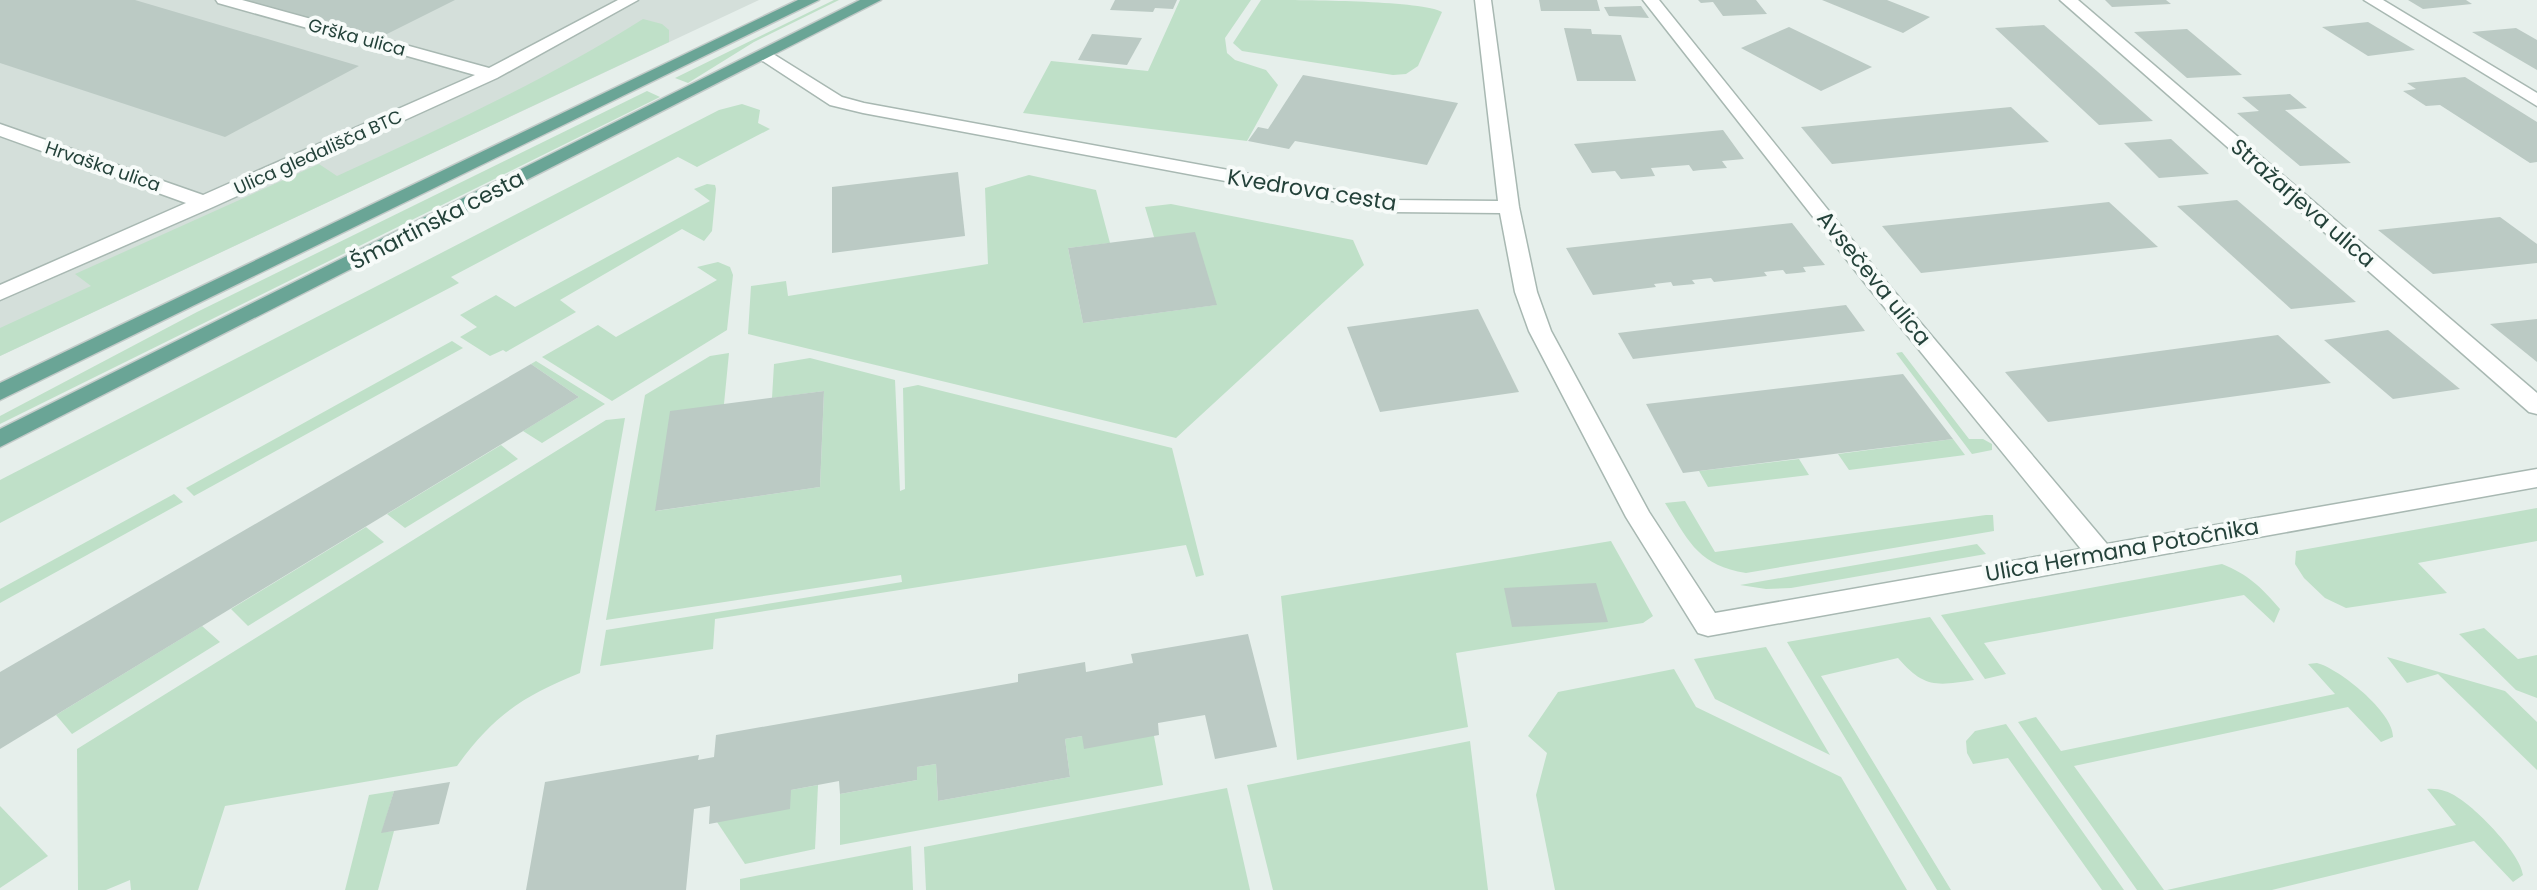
<svg xmlns="http://www.w3.org/2000/svg" width="2537" height="890" font-family="Poppins,sans-serif">
	<style>
		.built { fill: #d4dfda }
		.green { fill: #bfe0c8 }
		.building { fill: #bbcac4 }
		.lines { fill: none; stroke-linecap: round; stroke-linejoin: round }
		.minor-casing { stroke: #a8b8b2; stroke-width: 3 }
		.major-casing { stroke: #c2cac8; stroke-width: 3 }
		.minor { fill: #fff; fill-rule: evenodd }
		.major { fill: #6aa596; fill-rule: evenodd }
		.labels { text-anchor: middle; dominant-baseline: central; stroke-width: 8; stroke-linejoin: round; paint-order: stroke }
		.far-street-label { font-size: 18px; fill: #24423a; stroke: #f7fbf9 }
		.street-label { font-size: 22px; fill: #24423a; stroke: #f7fbf9 }
	</style>
	<rect width="100%" height="100%" fill="#e6efeb"/>
	<polygon class="built" points="0,0 759,0 0,356"/>
	<g class="green">
		<polygon points="834,0 839,0 754,42 688,83 675,78"/>
		<polygon points="1180,0 1251,0 1225,38 1227,53 1235,60 1266,70 1278,85 1247,141 1023,113 1051,61 1148,71"/>
		<path d="M1261,0C1297,0 1420,0 1442,12L1418,66L1406,74L1393,75L1242,51L1233,43Z"/>
		<path d="M643,19L662,24L669,30V42L0,356V328L91,286L75,274L319,164L337,176C442,128 546,80 643,19Z"/>
		<polygon points="647,91 660,97 0,424 0,416 197,312"/>
		<polygon points="742,104 760,110 758,123 770,129 697,167 678,157 451,277 459,283 0,523 0,480 719,110"/>
		<polygon points="1029,175 1096,190 1110,243 1068,248 1083,323 1216,305 1154,237 1145,207 1171,204 1353,240 1364,265 1176,438 748,334 751,286 786,281 788,296 988,264 985,188"/>
		<polygon points="707,184 715,185 716,189 712,231 704,241 682,229 560,300 576,312 506,352 503,350 490,356 460,337 477,327 460,315 496,295 515,307 710,201 694,189"/>
		<polygon points="718,262 730,267 733,275 727,330 612,401 542,357 598,325 616,337 717,280 697,267"/>
		<polygon points="452,341 463,348 194,496 186,488"/>
		<polygon points="1902,352 1969,439 1983,439 1992,444 1992,450 1972,454 1896,353"/>
		<polygon points="729,353 724,404 656,511 820,487 824,391 772,398 774,364 810,358 895,380 900,491 905,489 903,388 918,385 1172,448 1204,575 1196,577 1186,545 715,619 713,649 600,666 606,630 902,582 901,575 606,620 645,395 710,356"/>
		<polygon points="536,361 605,404 542,443 523,431 579,397 531,364"/>
		<path d="M625,418L580,673C523,696 494,715 457,766L225,806L198,890H131L130,880L106,890H78L77,749L606,420Z"/>
		<polygon points="1953,439 1965,455 1849,470 1838,454"/>
		<polygon points="501,445 518,459 405,528 387,514"/>
		<polygon points="1799,459 1809,475 1708,487 1699,471"/>
		<polygon points="174,494 183,502 0,603 0,589"/>
		<path d="M1685,501L1715,552L1986,515H1993L1994,531L1746,573C1698,565 1689,542 1665,503Z"/>
		<polygon points="2537,508 2537,541 2418,563 2447,593 2346,608 2325,598 2304,578 2295,564 2296,551"/>
		<polygon points="366,527 384,542 248,626 231,609"/>
		<polygon points="1611,541 1653,616 1643,623 1456,653 1468,727 1297,760 1281,596"/>
		<polygon points="1977,544 1986,554 1791,588 1766,589 1740,585"/>
		<path d="M2222,564C2248,574 2263,589 2280,609L2274,623L2244,595L1984,643L2006,674L1985,679L1941,615Z"/>
		<path d="M1930,617L1974,680C1936,686 1924,688 1898,658L1821,676L1951,890H1937L1787,642Z"/>
		<polygon points="202,626 220,642 72,734 56,715"/>
		<polygon points="2484,628 2518,659 2537,655 2537,698 2516,690 2459,634"/>
		<polygon points="1766,647 1830,755 1715,699 1694,659"/>
		<polygon points="2387,657 2505,691 2537,722 2537,770 2438,674 2407,683"/>
		<path d="M2317,663C2340,669 2394,713 2393,737L2381,742L2348,707L2074,766L2164,890H2137L2018,722L2036,717L2061,751L2335,694L2308,664Z"/>
		<polygon points="1674,669 1696,707 1841,777 1907,890 1555,890 1536,795 1547,753 1528,736 1558,692"/>
		<polygon points="2006,724 2124,890 2102,890 2008,758 1973,764 1967,753 1966,741 1975,731"/>
		<polygon points="1082,736 1154,736 1163,785 840,845 840,794 917,780 917,767 936,764 938,801 1070,777 1065,739"/>
		<polygon points="1470,741 1488,890 1273,890 1247,785"/>
		<polygon points="818,785 815,849 745,864 717,822 791,790"/>
		<polygon points="1227,788 1250,890 926,890 924,847"/>
		<path d="M2427,789C2438,788 2448,791 2457,797C2476,808 2521,854 2523,875L2513,882L2474,841L2272,890H2167L2456,825Z"/>
		<polygon points="394,791 382,832 394,831 378,890 345,890 369,795"/>
		<polygon points="0,806 48,856 0,888"/>
		<polygon points="911,846 913,890 740,890 740,879"/>
	</g>
	<g class="building">
		<polygon points="0,0 135,0 359,66 225,137 0,63"/>
		<polygon points="237,0 455,0 377,39"/>
		<polygon points="1115,0 1177,0 1173,9 1155,8 1153,12 1110,10"/>
		<polygon points="1539,0 1597,0 1600,11 1541,11"/>
		<polygon points="1698,0 1756,0 1767,14 1723,16 1713,2 1701,3"/>
		<polygon points="1822,0 1887,0 1930,17 1903,33"/>
		<polygon points="2105,0 2166,0 2171,4 2112,7"/>
		<polygon points="2408,0 2466,0 2472,4 2423,9"/>
		<polygon points="1641,6 1649,18 1609,16 1604,7"/>
		<polygon points="2368,22 2415,50 2368,56 2322,27"/>
		<polygon points="2044,25 2098,72 2153,121 2099,125 1995,28"/>
		<polygon points="1789,27 1872,67 1821,91 1741,48"/>
		<polygon points="1564,28 1591,29 1592,34 1621,35 1636,81 1577,81"/>
		<polygon points="2516,28 2537,40 2537,70 2472,32"/>
		<polygon points="2187,29 2242,75 2187,78 2134,32"/>
		<polygon points="1092,34 1142,38 1127,65 1078,60"/>
		<polygon points="1303,75 1458,103 1427,165 1295,141 1289,149 1248,141 1258,127 1268,129"/>
		<polygon points="2465,77 2537,122 2537,162 2530,163 2440,105 2426,106 2403,91 2416,89 2407,83"/>
		<polygon points="2290,94 2307,108 2285,110 2351,163 2300,166 2237,113 2259,111 2242,97"/>
		<polygon points="2011,107 2049,142 1832,164 1801,127"/>
		<polygon points="1723,130 1744,159 1722,161 1727,168 1701,170 1693,171 1689,165 1651,168 1655,176 1621,179 1615,171 1592,173 1574,144"/>
		<polygon points="2171,139 2209,174 2159,178 2124,143"/>
		<polygon points="958,172 965,236 832,253 832,187"/>
		<polygon points="2237,200 2356,302 2291,309 2177,206"/>
		<polygon points="2109,202 2158,247 1921,273 1882,226"/>
		<polygon points="2500,217 2537,244 2537,263 2433,274 2378,230"/>
		<polygon points="1792,223 1825,265 1803,267 1806,272 1797,273 1786,274 1783,270 1764,272 1767,276 1714,282 1711,278 1692,280 1695,284 1673,286 1671,282 1654,284 1656,287 1593,295 1566,248"/>
		<polygon points="1195,232 1217,305 1083,323 1068,248"/>
		<polygon points="1846,305 1865,331 1633,359 1618,333"/>
		<polygon points="1478,309 1519,392 1380,412 1347,327"/>
		<polygon points="2537,319 2537,362 2490,324"/>
		<polygon points="2388,330 2460,389 2393,399 2324,340"/>
		<polygon points="2278,335 2331,383 2048,422 2005,372"/>
		<polygon points="531,364 579,397 0,749 0,672"/>
		<polygon points="1903,374 1953,439 1683,473 1646,404"/>
		<polygon points="824,391 820,487 655,511 670,411"/>
		<polygon points="1596,583 1608,622 1512,627 1504,588"/>
		<polygon points="1248,634 1277,747 1215,759 1205,715 1158,723 1159,735 1084,749 1082,736 1065,739 1070,777 938,801 936,764 917,767 917,780 840,794 839,781 791,790 790,809 709,824 710,806 694,809 686,890 526,890 545,782 699,755 698,760 714,757 716,735 1018,682 1018,674 1085,662 1086,672 1133,663 1131,654"/>
		<polygon points="450,782 439,824 381,833 394,791"/>
	</g>
	<g class="lines">
		<defs>
			<g id="minor">
				<polygon points="216,0 242,0 489,68 618,0 638,0 497,78 213,207 0,300 0,285 186,203 0,136 0,124 203,195 475,75 218,3"/>
				<polygon points="1475,0 1491,0 1519,207 1537,292 1551,331 1649,512 1715,613 2081,549 1868,287 1643,0 1659,0 1882,277 2107,544 2537,469 2537,487 1708,636 1698,633 1626,517 1529,331 1515,292 1500,213 1391,212 863,113 830,105 755,56 764,51 770,52 842,97 864,103 1391,200 1498,201"/>
				<polygon points="2060,0 2078,0 2537,393 2537,414 2529,412"/>
				<polygon points="2364,0 2383,0 2537,93 2537,106"/>
			</g>
			<g id="major">
				<polygon points="798,0 819,0 0,400 0,383"/>
				<polygon points="860,0 881,0 0,447 0,429"/>
			</g>
		</defs>
		<use href="#minor" class="minor-casing"/>
		<use href="#major" class="major-casing"/>
		<use href="#minor" class="minor"/>
		<use href="#major" class="major"/>
	</g>
	<g class="labels">
		<g class="far-street-label">
			<text transform="translate(357 37) rotate(15)">Grška ulica</text>
			<text transform="translate(318 152) rotate(-24)">Ulica gledališča BTC</text>
			<text transform="translate(103 166) rotate(19)">Hrvaška ulica</text>
		</g>
		<g class="street-label">
			<text transform="translate(1312 190) rotate(9)">Kvedrova cesta</text>
			<text transform="translate(2303 203) rotate(41)">Stražarjeva ulica</text>
			<text transform="translate(437 220) rotate(-27)">Šmartinska cesta</text>
			<text transform="translate(1874 278) rotate(51)">Avsečeva ulica</text>
			<text transform="translate(2122 550) rotate(-10)">Ulica Hermana Potočnika</text>
		</g>
	</g>
</svg>
